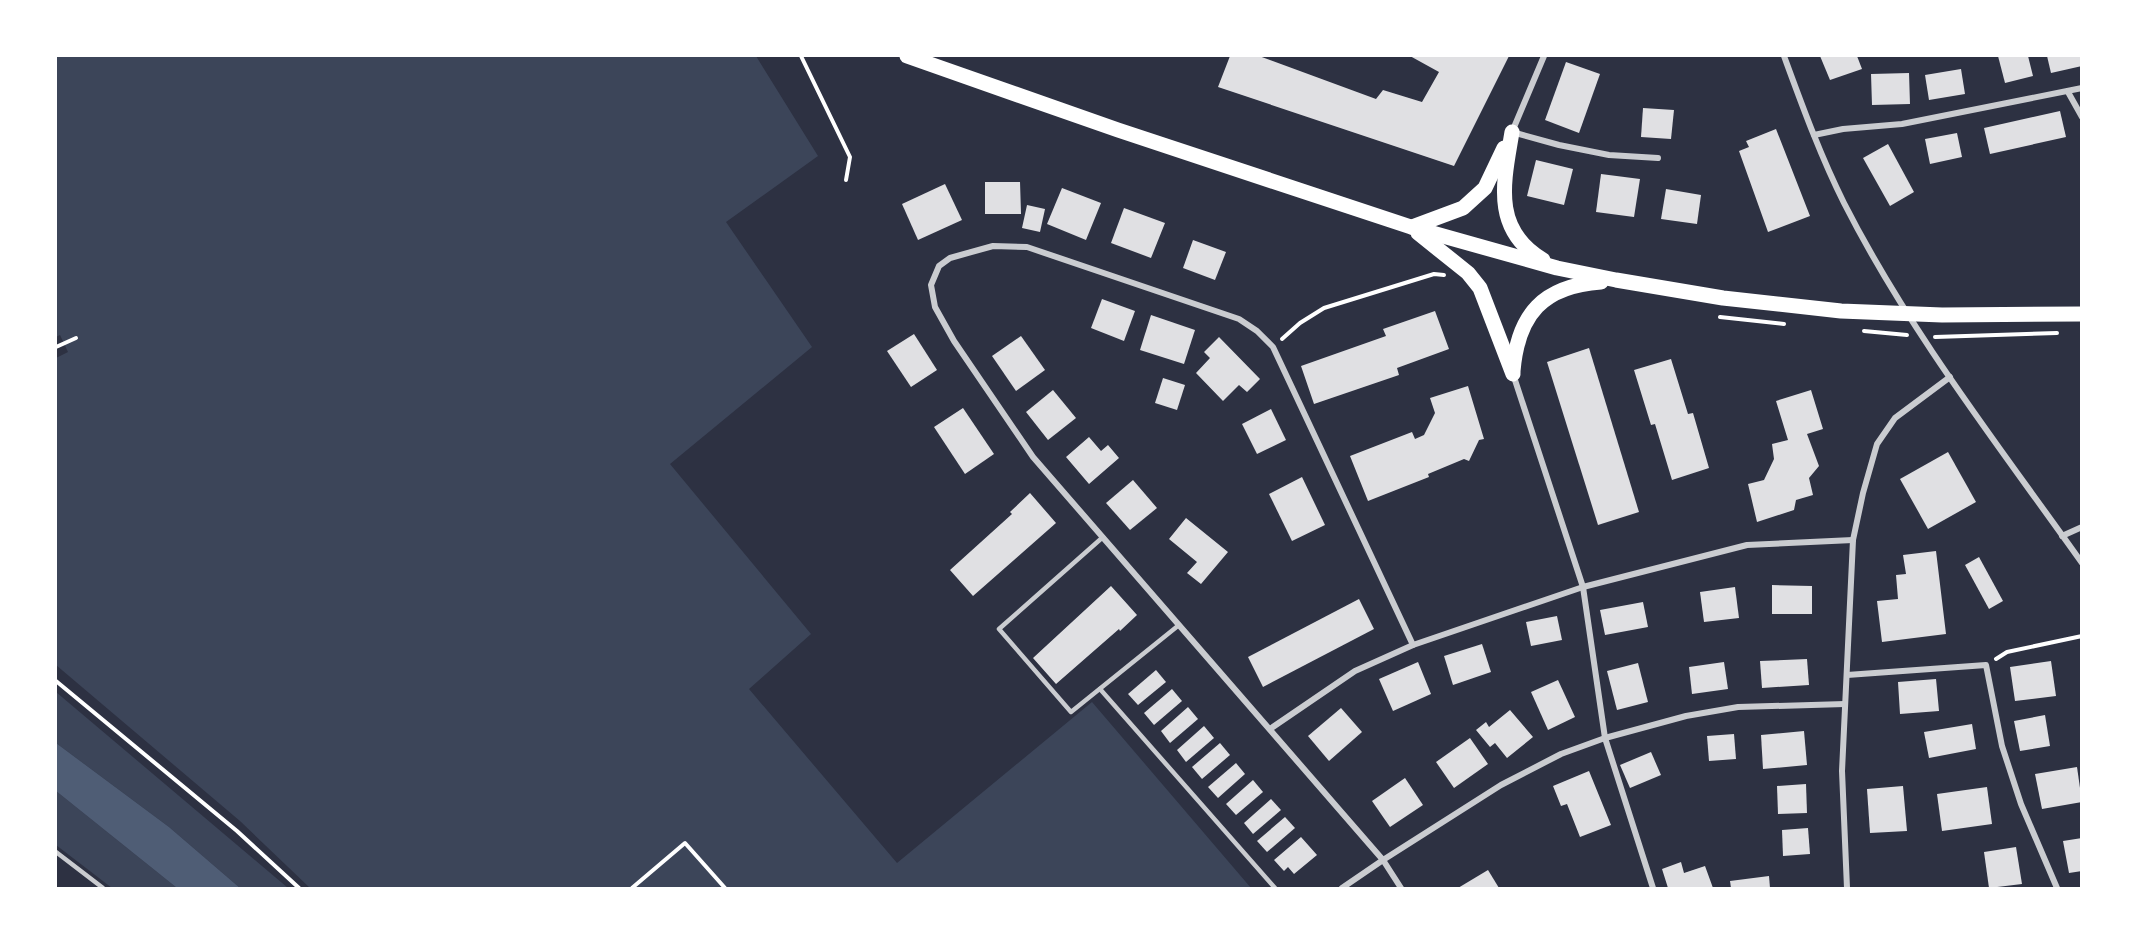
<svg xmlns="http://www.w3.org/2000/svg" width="2137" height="944" font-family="'Titillium Web',sans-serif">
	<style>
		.green { fill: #3c4559 }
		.water { fill: #4f5d75 }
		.building { fill: #e0e0e3 }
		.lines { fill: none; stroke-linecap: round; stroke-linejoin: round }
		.path { stroke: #fff; stroke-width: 4 }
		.service { stroke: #caccd0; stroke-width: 4.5 }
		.minor { stroke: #caccd0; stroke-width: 6 }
		.primary { stroke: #fff; stroke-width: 15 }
	</style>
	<rect width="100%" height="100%" fill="#2d3142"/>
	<g class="green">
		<polygon points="56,56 756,56 818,156 726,222 812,347 670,464 811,634 749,689 897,863 1092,702 1251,888 310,888 240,821 56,665 56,358 68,352 60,335 56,337"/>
		<polygon points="56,692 288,888 240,888 169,827 56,743"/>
		<polygon points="56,791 177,888 112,888 56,845"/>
	</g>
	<polygon class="water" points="56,743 169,827 240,888 177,888 56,791"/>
	<g class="building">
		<polygon points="1230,56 1259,56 1376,99 1383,90 1422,102 1439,72 1410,56 1509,56 1454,166 1218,87"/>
		<polygon points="1820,56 1857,56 1862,69 1830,80"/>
		<polygon points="1998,56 2028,56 2033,76 2005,83"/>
		<polygon points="2047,56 2082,56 2082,66 2051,73"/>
		<polygon points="1566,62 1600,74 1579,133 1545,120"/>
		<polygon points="1961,69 1965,94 1929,100 1925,75"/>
		<polygon points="1909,73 1910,104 1872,105 1871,74"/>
		<polygon points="1643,108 1674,110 1671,139 1641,137"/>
		<polygon points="2060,111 2066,137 1990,154 1984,128"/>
		<polygon points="1776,129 1810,216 1768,232 1739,151 1749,147 1746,141"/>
		<polygon points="1957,133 1962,157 1930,164 1925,139"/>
		<polygon points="1888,144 1914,192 1890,206 1863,158"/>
		<polygon points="1536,160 1573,169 1564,205 1527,196"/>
		<polygon points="1601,174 1640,179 1634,217 1596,212"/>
		<polygon points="985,182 1020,182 1021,214 985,214"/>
		<polygon points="945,184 962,220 918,240 902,204"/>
		<polygon points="1062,188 1101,203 1086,240 1047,224"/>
		<polygon points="1666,189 1701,195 1697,224 1661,219"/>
		<polygon points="1027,205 1045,209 1040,232 1022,228"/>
		<polygon points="1124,208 1165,223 1151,258 1111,243"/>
		<polygon points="1193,240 1226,252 1215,280 1183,268"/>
		<polygon points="1102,299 1135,311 1124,341 1091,328"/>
		<polygon points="1435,311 1449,349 1397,368 1399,375 1314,404 1301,366 1386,336 1383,329"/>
		<polygon points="1151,315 1195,330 1184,364 1140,350"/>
		<polygon points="914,334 937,370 911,387 887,351"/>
		<polygon points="1021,336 1045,370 1016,391 992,356"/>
		<polygon points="1219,337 1260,379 1247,392 1239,385 1223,401 1196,373 1210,358 1204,352"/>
		<polygon points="1589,348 1639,512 1598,525 1547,362"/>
		<polygon points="1671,359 1688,414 1693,413 1709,468 1672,480 1655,424 1651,425 1634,370"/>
		<polygon points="1163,378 1185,385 1177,410 1155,403"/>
		<polygon points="1468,386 1484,439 1479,440 1469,461 1464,459 1428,474 1429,477 1368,501 1350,456 1412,432 1415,439 1424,435 1435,413 1430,398"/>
		<polygon points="1053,390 1076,418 1048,440 1026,412"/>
		<polygon points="1811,390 1823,429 1807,434 1819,466 1809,478 1813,495 1796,500 1794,510 1757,522 1748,484 1764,480 1774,459 1772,444 1788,440 1776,401"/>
		<polygon points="963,408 994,454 965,474 934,427"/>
		<polygon points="1271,409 1286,440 1257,454 1242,424"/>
		<polygon points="1089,437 1101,451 1108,445 1119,458 1089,484 1066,457"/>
		<polygon points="1948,452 1976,502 1928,529 1900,479"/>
		<polygon points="1302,477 1325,525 1292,541 1269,494"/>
		<polygon points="1133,480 1157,508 1130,530 1106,503"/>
		<polygon points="1030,493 1056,523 973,596 950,570 1012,514 1010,512"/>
		<polygon points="1186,518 1228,552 1201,584 1187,573 1197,562 1169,539"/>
		<polygon points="1936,551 1946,634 1882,642 1877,601 1898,599 1896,575 1906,574 1903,555"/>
		<polygon points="1979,557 2003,601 1989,609 1965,565"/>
		<polygon points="1772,585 1812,586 1812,614 1772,614"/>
		<polygon points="1111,586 1137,615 1120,631 1119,629 1056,684 1033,658"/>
		<polygon points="1735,587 1739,618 1704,622 1700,592"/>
		<polygon points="1359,599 1374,629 1263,687 1248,657"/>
		<polygon points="1643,602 1648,627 1605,635 1600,610"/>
		<polygon points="1557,616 1562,640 1531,646 1526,622"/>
		<polygon points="1482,644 1491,672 1453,685 1444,656"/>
		<polygon points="1807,659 1809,685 1762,688 1760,661"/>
		<polygon points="2051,661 2056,696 2015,701 2010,667"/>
		<polygon points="1418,662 1431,694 1393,711 1379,679"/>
		<polygon points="1724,662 1728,689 1692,694 1689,667"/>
		<polygon points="1638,663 1648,702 1617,710 1607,671"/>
		<polygon points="1156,670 1166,682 1138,705 1128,694"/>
		<polygon points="1936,679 1939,711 1900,714 1898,682"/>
		<polygon points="1558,680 1575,717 1548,730 1531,692"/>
		<polygon points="1172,689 1182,701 1154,725 1144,713"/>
		<polygon points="1188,707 1198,719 1170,743 1161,731"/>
		<polygon points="1341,708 1362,732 1329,761 1308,736"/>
		<polygon points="1510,710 1533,737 1507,758 1495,743 1490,747 1476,730 1486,722 1489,727"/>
		<polygon points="2045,715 2050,746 2020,751 2014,721"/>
		<polygon points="1972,724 1976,749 1929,758 1924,732"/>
		<polygon points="1204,726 1214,738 1186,762 1177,750"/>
		<polygon points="1804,731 1807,765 1763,769 1761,735"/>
		<polygon points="1734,734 1736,759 1709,761 1707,736"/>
		<polygon points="1470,738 1488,764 1454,788 1436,762"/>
		<polygon points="1220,743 1230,755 1202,779 1192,767"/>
		<polygon points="1651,752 1661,775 1630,788 1620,765"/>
		<polygon points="1236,763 1245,774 1218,798 1208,787"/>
		<polygon points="2077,767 2082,802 2042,809 2035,774"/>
		<polygon points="1589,771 1611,825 1580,837 1567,804 1561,806 1553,786"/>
		<polygon points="1405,778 1423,805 1390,827 1372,801"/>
		<polygon points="1253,780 1263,792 1236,815 1226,804"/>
		<polygon points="1806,784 1807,813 1778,814 1777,786"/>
		<polygon points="1903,786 1907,831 1870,833 1867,789"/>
		<polygon points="1987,787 1992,824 1942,831 1937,794"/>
		<polygon points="1271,799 1281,810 1253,834 1244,823"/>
		<polygon points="1285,817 1295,828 1267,852 1257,841"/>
		<polygon points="1808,828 1810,854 1783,856 1782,830"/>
		<polygon points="1301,837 1317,855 1294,874 1288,867 1284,871 1274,860"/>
		<polygon points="2082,838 2082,871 2069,873 2063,841"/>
		<polygon points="2016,847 2022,884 1989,888 1984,852"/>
		<polygon points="1681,862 1684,873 1705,866 1713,888 1668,888 1662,869"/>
		<polygon points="1488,870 1499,888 1458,888"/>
		<polygon points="1769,876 1770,888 1731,888 1730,881"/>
	</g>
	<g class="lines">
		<g class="path">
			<polyline points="801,56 850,157 846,180"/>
			<polyline points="1720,317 1784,324"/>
			<polyline points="1864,331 1907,335"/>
			<polyline points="1935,337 2057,333"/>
			<polyline points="1282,339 1300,323 1324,308 1434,274 1444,275"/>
			<polyline points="56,347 76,338"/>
			<polyline points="1996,659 2007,652 2082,636"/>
			<polyline points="56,681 237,831 299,888"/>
			<polyline points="632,888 685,843 725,888"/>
		</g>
		<g class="service">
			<polyline points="1103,537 999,629 1071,712 1179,625"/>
			<polyline points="1100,689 1275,888"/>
			<polyline points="56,852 103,888"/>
		</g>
		<g class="minor">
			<polyline points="1544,56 1512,132 1559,145 1609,155 1658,158"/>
			<path d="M1784,56C1802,105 1820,155 1844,203C1909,331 1999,446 2082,563"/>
			<polyline points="2068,92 2082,117"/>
			<polyline points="1814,135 1843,129 1902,124 2082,88"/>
			<polyline points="1513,374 1583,587 1605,738 1653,888"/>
			<polyline points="2062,536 2082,527"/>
			<polyline points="1847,675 1986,665 2002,746 2021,804 2057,888"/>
			<polyline points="1270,729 1355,671 1413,645 1583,587 1747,545 1853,540"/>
			<polyline points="1342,888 1383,860 1501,785 1561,754 1605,738 1686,716 1738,707 1845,704"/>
			<polyline points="1401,888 1383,860 1033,457 954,341 935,307 931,285 939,266 950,258 993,246 1027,247 1239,319 1257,331 1273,347 1413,645"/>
			<polyline points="1847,888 1842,771 1853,540 1863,493 1877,444 1895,418 1950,377"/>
		</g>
		<g class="primary">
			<polyline points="907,56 1118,130 1411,227 1557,268 1616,280 1723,298 1841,311 1942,315 2082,314"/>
			<path d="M1512,132C1504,181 1491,229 1543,260"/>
			<polyline points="1412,227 1463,208 1485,188 1504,148"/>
			<polyline points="1418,233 1468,273 1480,288 1513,374"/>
			<path d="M1513,371C1518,314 1543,286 1601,282"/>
		</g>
	</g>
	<rect width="2137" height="944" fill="none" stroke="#ffffff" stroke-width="114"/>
</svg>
